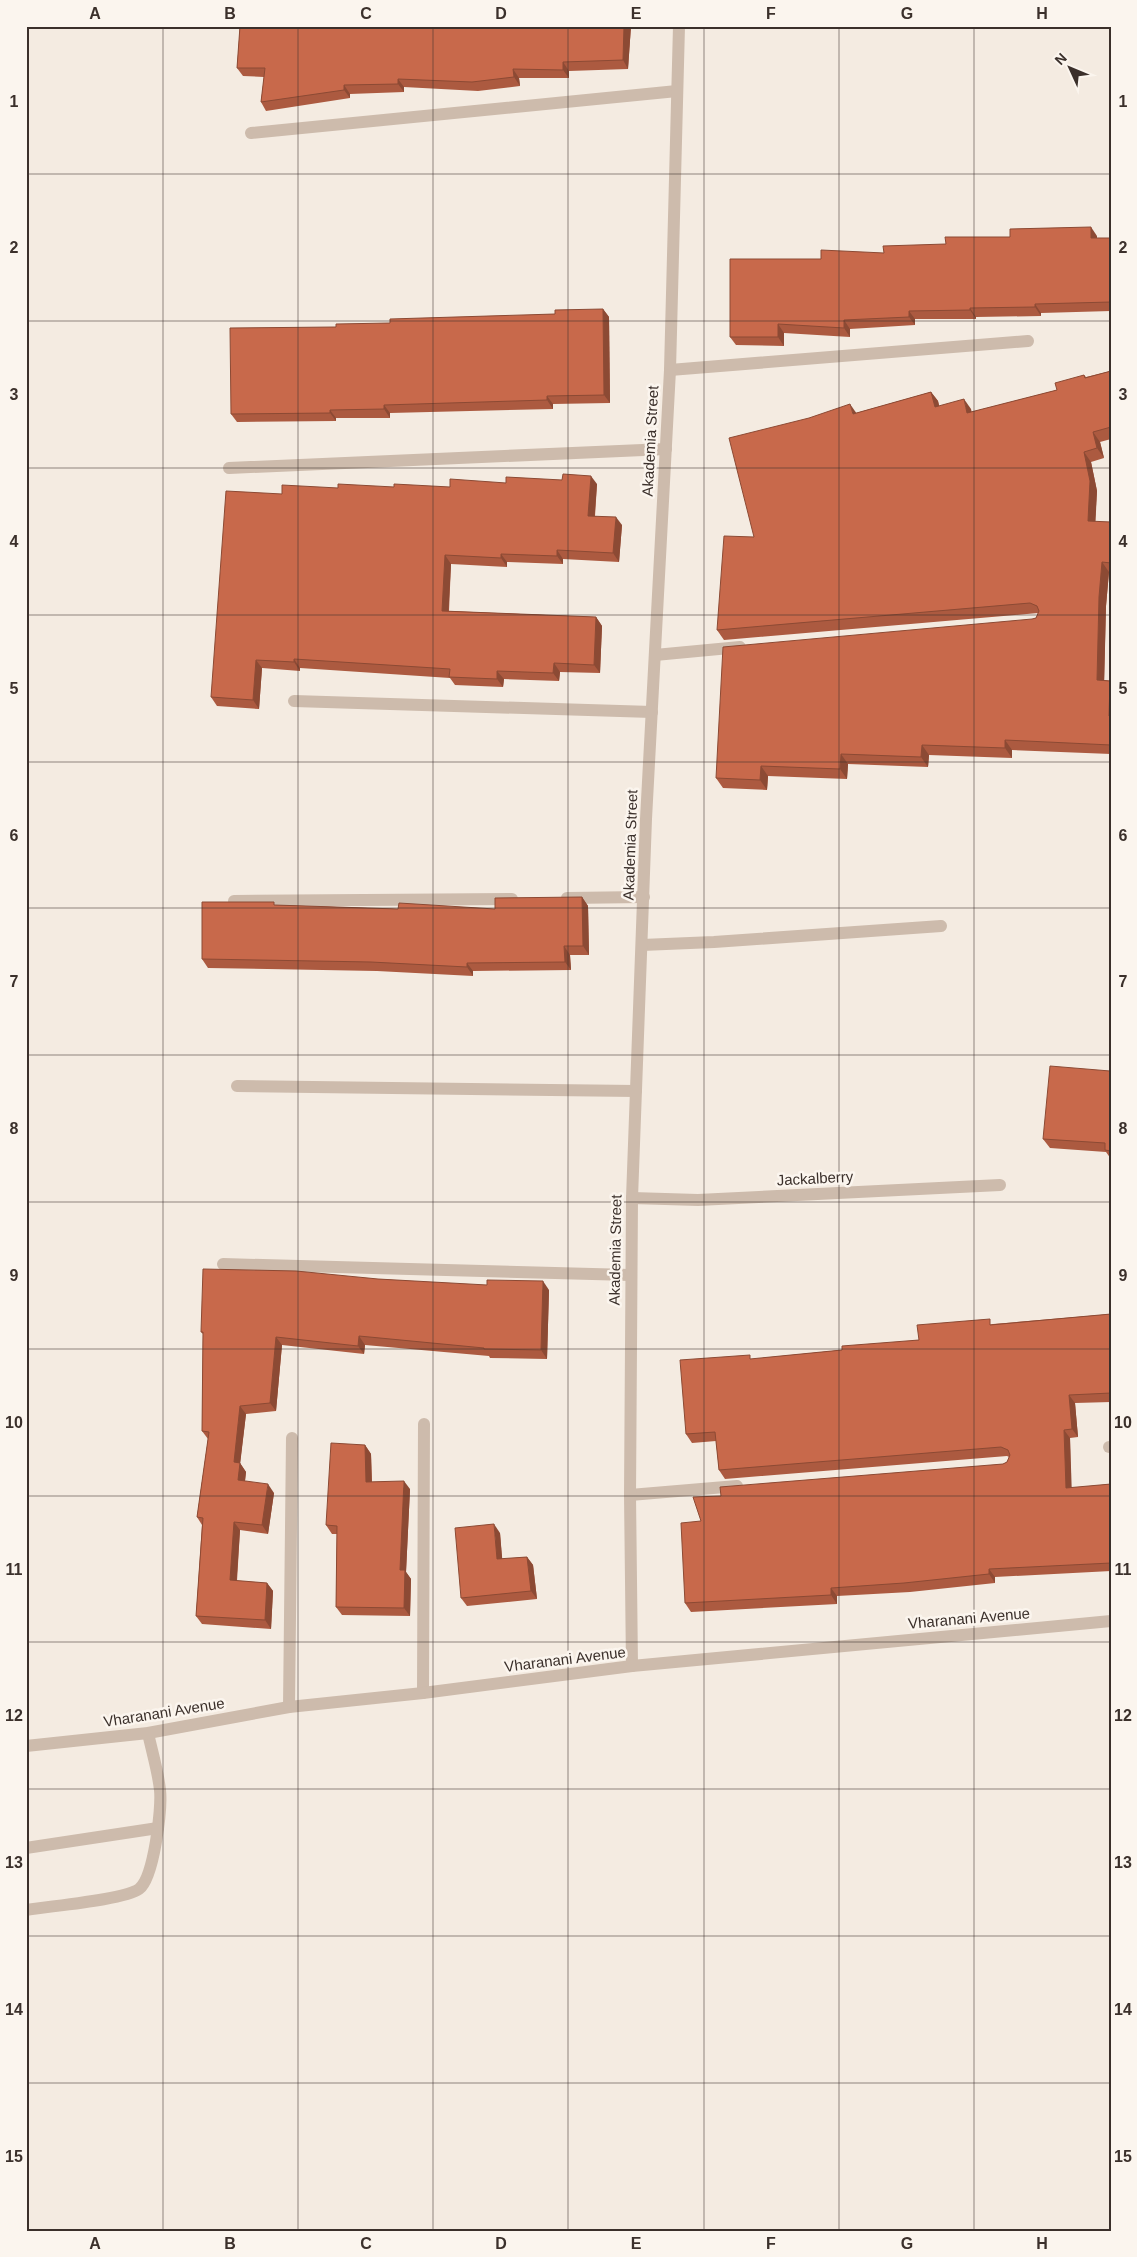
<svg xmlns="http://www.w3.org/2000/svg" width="1137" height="2257" font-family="Helvetica,sans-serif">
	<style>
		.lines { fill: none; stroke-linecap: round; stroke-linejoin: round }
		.lane { stroke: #cdbbac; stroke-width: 12 }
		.street { stroke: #cdbbac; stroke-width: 12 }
		.wall { fill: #ac5a40 }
		.shaded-wall { fill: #8c4a34 }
		.building { fill: #c8694b; stroke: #8c4a34 }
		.grid { fill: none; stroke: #3b302b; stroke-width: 1; stroke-opacity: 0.55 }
		.labels { text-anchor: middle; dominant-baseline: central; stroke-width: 5; stroke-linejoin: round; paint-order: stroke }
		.street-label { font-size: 15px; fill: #3b302b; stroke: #fbf5ee }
		.neatline { fill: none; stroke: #3b302b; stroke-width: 2 }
		.grid-label { font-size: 16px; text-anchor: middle; font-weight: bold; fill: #3b302b }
	</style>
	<rect width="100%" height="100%" fill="#f4ebe1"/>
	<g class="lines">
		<g class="lane">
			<polyline points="26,1848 158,1828"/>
			<path d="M26,1910C49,1906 124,1900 139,1889C154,1878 162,1808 160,1790C158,1771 152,1752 148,1733"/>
		</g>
		<g class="street">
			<polyline points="251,133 677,91"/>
			<polyline points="670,370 1028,341"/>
			<polyline points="229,468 666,449"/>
			<polyline points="655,655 740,647"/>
			<polyline points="294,701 652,712"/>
			<polyline points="567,898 644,897"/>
			<polyline points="234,901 512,899"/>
			<polyline points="642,945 714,942 941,926"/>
			<polyline points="237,1086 636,1091"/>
			<polyline points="632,1198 698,1200 1000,1185"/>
			<polyline points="223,1264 630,1275"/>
			<polyline points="1109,1447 1111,1447"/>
			<polyline points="630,1495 737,1486"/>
			<polyline points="632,1666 630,1495 632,1198 646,819 670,370 679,26"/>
			<polyline points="423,1693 424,1424"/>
			<polyline points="289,1707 292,1438"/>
			<polyline points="26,1746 148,1733 289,1707 423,1693 632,1666 1111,1621"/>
		</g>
	</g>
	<g class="wall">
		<polygon points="240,26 631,26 628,69 569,71 569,78 519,78 520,86 478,91 404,87 404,92 350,94 350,98 266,111 261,102 264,77 243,76 237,68"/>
		<polygon points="1097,236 1097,238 1111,238 1111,311 1041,313 1041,316 976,317 976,319 915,319 915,325 850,329 850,337 784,333 784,346 736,345 730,337 821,259 884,253 946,244"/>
		<polygon points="603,309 609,317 610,403 553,404 553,409 390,413 390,418 336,418 336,421 237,422 231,414 336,327 390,323 555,314"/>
		<polygon points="1111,371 1111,439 1100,442 1104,458 1091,462 1097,491 1095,522 1111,522 1111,572 1109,572 1106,606 1104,680 1111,681 1111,754 1012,750 1012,758 929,755 928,767 848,764 847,779 768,776 767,790 723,788 716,778 1036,618 1038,613 724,640 717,630 754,537 856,413 931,392 938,401 939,406 971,409 971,412 1057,390 1084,375 1086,377"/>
		<polygon points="506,483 597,484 595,516 622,525 619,562 563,559 563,564 507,562 507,567 451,564 449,611 596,617 602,626 600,673 560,672 559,681 504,679 503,687 455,685 450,678 300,668 300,671 262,668 259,709 217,706 211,697 282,494 338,488 394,487 450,487"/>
		<polygon points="582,897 588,906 589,955 570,955 571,970 473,971 473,976 377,971 208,968 202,959 276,905 398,909 495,909"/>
		<polygon points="1111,1053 1111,1159 1106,1152 1050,1148 1043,1139 1110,1071"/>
		<polygon points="378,1279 549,1290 547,1359 490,1358 489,1356 365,1345 364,1354 282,1345 276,1411 246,1414 240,1463 246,1472 245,1481 274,1493 268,1534 240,1530 237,1581 267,1583 273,1591 271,1629 202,1624 196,1616 202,1525 197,1517 208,1439 202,1431 203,1334 201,1332"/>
		<polygon points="1111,1314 1111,1402 1075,1403 1078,1437 1070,1438 1071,1488 1111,1484 1111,1571 995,1577 995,1583 910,1592 837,1596 837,1604 691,1612 685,1603 701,1521 721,1496 1003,1464 1007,1462 1009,1457 1007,1456 725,1479 719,1470 716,1441 692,1443 686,1434 753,1359 842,1350 919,1340 993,1324"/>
		<polygon points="365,1445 371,1454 372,1482 410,1489 406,1572 411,1579 410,1616 342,1615 336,1607 337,1534 332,1534 326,1525"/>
		<polygon points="500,1533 502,1559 527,1557 533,1565 537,1599 467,1606 461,1598"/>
	</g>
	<g class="shaded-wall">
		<polygon points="624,26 631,26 628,69 623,60"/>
		<polygon points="563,62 569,71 569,78 563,70"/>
		<polygon points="513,69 519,78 520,86 514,77"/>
		<polygon points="398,79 404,87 404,92 398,84"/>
		<polygon points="344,85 350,94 350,98 344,90"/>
		<polygon points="1091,227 1097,236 1097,246 1091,238"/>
		<polygon points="1035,304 1041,313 1041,316 1035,307"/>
		<polygon points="970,308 976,317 976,319 970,310"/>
		<polygon points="603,309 609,317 610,403 604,395"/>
		<polygon points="909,311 915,319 915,325 909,317"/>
		<polygon points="844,320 850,329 850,337 844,328"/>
		<polygon points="778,324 784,333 784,346 778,337"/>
		<polygon points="931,392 938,401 942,417 935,407"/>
		<polygon points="547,396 553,404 553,409 547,400"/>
		<polygon points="964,399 971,409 974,422 967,413"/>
		<polygon points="850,404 857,414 853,414"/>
		<polygon points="384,405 390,413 390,418 384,409"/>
		<polygon points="330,410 336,418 336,421 330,413"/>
		<polygon points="1093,432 1100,442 1104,458 1097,448"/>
		<polygon points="1084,452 1091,462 1097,491 1095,531 1088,521"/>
		<polygon points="591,476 597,484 594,524 588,516"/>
		<polygon points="616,517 622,525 619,562 613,553"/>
		<polygon points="557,550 563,559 563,564 557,556"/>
		<polygon points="501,554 507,562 507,567 501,558"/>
		<polygon points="445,555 451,564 448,619 442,611"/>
		<polygon points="1102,562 1109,572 1106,606 1104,690 1097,680 1099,597"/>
		<polygon points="596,617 602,626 600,673 594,665"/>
		<polygon points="294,659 300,668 300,671 294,662"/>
		<polygon points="256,660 262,668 259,709 253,700"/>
		<polygon points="554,663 560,672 559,681 553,673"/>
		<polygon points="497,671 504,679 503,687 497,679"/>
		<polygon points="1110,681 1111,681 1111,720 1109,716"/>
		<polygon points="1005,740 1012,750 1012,758 1005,748"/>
		<polygon points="922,745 929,755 928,767 921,757"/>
		<polygon points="841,754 848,764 847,779 840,769"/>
		<polygon points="761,766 768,776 767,790 760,780"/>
		<polygon points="582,897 588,906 589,955 583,946"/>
		<polygon points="564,946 570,955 571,970 565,962"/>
		<polygon points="467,963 473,971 473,976 467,967"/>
		<polygon points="543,1281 549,1290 547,1359 541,1350"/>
		<polygon points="359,1336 365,1345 364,1354 358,1346"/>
		<polygon points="276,1337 282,1345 276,1411 270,1403"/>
		<polygon points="1069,1395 1075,1403 1078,1437 1072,1429"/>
		<polygon points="240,1406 246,1414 240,1465 240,1463 246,1472 244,1489 238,1480 234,1462"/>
		<polygon points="1064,1430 1070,1438 1072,1497 1066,1488"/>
		<polygon points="365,1445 371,1454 372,1491 366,1482"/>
		<polygon points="404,1481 410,1489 406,1572 411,1579 410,1616 404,1608 400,1570"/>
		<polygon points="268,1484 274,1493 268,1534 262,1525"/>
		<polygon points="234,1522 240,1530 236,1589 230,1580"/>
		<polygon points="494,1524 500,1533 503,1568 497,1559"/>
		<polygon points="527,1557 533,1565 537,1599 531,1591"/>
		<polygon points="989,1569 995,1577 995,1583 989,1574"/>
		<polygon points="267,1583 273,1591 271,1629 265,1620"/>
		<polygon points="831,1588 837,1596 837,1604 831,1595"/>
	</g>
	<g class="building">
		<polygon points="240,26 624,26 623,60 563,62 563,70 513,69 514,77 472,82 398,79 398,84 344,85 344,90 261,102 265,68 237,68"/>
		<polygon points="1091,227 1091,238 1111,238 1111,302 1035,304 1035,307 970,308 970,310 909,311 909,317 844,320 844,328 778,324 778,337 730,337 730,259 821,259 821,250 884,253 883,246 946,244 945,237 1010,237 1010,229"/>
		<polygon points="603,309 604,395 547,396 547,400 384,405 384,409 330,410 330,413 231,414 230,328 336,327 336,324 390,323 390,319 555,314 555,310"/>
		<polygon points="1111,371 1111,427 1093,432 1097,448 1084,452 1090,481 1088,521 1111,522 1111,563 1102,562 1099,597 1097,680 1110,681 1109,716 1111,716 1111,745 1005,740 1005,748 922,745 921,757 841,754 840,769 761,766 760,780 716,778 723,647 1032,619 1036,618 1039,611 1037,606 1030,603 717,630 724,536 754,537 729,438 809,418 850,404 853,414 931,392 935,407 964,399 967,413 1057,390 1055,383 1084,375 1085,378"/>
		<polygon points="563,474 591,476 588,516 616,517 613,553 557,550 557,556 501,554 501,558 445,555 442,611 596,617 594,665 554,663 553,673 497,671 497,679 449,677 450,669 294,659 294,662 256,660 253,700 211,697 226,491 282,494 282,485 338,488 338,484 394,487 394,484 450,487 450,479 506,483 506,477 562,480"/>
		<polygon points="582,897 583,946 564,946 565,962 467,963 467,967 371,962 202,959 202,902 274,902 274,905 398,909 399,903 495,909 495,898"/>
		<polygon points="1111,1053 1111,1151 1105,1150 1105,1143 1043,1139 1050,1066 1110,1071"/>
		<polygon points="203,1269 296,1271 378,1279 487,1285 487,1280 543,1281 541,1350 484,1349 484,1348 359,1336 358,1346 276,1337 270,1403 240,1406 234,1462 240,1463 238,1480 268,1484 262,1525 234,1522 230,1580 267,1583 265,1620 196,1616 203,1518 197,1517 209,1432 202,1431 203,1332 201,1332"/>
		<polygon points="1111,1314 1111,1393 1069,1395 1072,1429 1064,1430 1066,1488 1111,1484 1111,1563 989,1569 989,1574 904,1583 831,1588 831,1595 685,1603 681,1523 701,1521 693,1497 721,1496 720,1487 1003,1464 1007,1462 1010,1455 1008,1450 1001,1447 719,1470 715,1432 686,1434 680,1360 750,1355 750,1359 842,1350 842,1346 919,1340 917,1325 990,1319 990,1325"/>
		<polygon points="331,1443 365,1445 366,1482 404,1481 400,1570 405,1570 404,1608 336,1607 337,1526 326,1525"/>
		<polygon points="494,1524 497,1559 527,1557 531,1591 461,1598 455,1528"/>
	</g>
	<path class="grid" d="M163,26V2231M298,26V2231M433,26V2231M568,26V2231M704,26V2231M839,26V2231M974,26V2231M26,174H1111M26,321H1111M26,468H1111M26,615H1111M26,762H1111M26,908H1111M26,1055H1111M26,1202H1111M26,1349H1111M26,1496H1111M26,1642H1111M26,1789H1111M26,1936H1111M26,2083H1111"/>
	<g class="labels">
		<g class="street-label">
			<text transform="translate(650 441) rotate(-87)">Akademia Street</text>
			<text transform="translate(630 845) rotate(-88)">Akademia Street</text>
			<text transform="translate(815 1178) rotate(-3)">Jackalberry</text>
			<text transform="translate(615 1250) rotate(-89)">Akademia Street</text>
			<text transform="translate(969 1618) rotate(-5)">Vharanani Avenue</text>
			<text transform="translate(565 1659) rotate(-7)">Vharanani Avenue</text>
			<text transform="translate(164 1712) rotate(-9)">Vharanani Avenue</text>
		</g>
	</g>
	<rect width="1137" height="2257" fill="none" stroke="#fbf5ee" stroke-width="55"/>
	<g transform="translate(1070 68) rotate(314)" stroke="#fbf5ee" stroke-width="4" paint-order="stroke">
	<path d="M0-4L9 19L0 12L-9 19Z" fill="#3b302b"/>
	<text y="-8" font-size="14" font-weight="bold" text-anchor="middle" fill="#3b302b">N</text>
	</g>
	<rect x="28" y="28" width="1082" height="2202" class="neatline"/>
	<g class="grid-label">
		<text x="95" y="19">A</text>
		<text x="230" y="19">B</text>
		<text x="366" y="19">C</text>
		<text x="501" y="19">D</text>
		<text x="636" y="19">E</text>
		<text x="771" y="19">F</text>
		<text x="907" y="19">G</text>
		<text x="1042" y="19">H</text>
		<text x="14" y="107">1</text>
		<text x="1123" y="107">1</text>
		<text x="14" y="253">2</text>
		<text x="1123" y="253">2</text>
		<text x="14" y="400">3</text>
		<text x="1123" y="400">3</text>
		<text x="14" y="547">4</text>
		<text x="1123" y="547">4</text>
		<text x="14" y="694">5</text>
		<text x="1123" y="694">5</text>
		<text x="14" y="841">6</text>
		<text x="1123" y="841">6</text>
		<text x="14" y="987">7</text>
		<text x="1123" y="987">7</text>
		<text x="14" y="1134">8</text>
		<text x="1123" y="1134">8</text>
		<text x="14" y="1281">9</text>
		<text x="1123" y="1281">9</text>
		<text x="14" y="1428">10</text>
		<text x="1123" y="1428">10</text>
		<text x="14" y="1575">11</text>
		<text x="1123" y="1575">11</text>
		<text x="14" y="1721">12</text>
		<text x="1123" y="1721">12</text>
		<text x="14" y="1868">13</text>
		<text x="1123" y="1868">13</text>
		<text x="14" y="2015">14</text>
		<text x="1123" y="2015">14</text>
		<text x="14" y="2162">15</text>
		<text x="1123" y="2162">15</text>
		<text x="95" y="2249">A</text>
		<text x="230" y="2249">B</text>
		<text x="366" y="2249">C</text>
		<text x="501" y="2249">D</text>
		<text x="636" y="2249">E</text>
		<text x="771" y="2249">F</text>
		<text x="907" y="2249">G</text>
		<text x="1042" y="2249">H</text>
	</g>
</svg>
